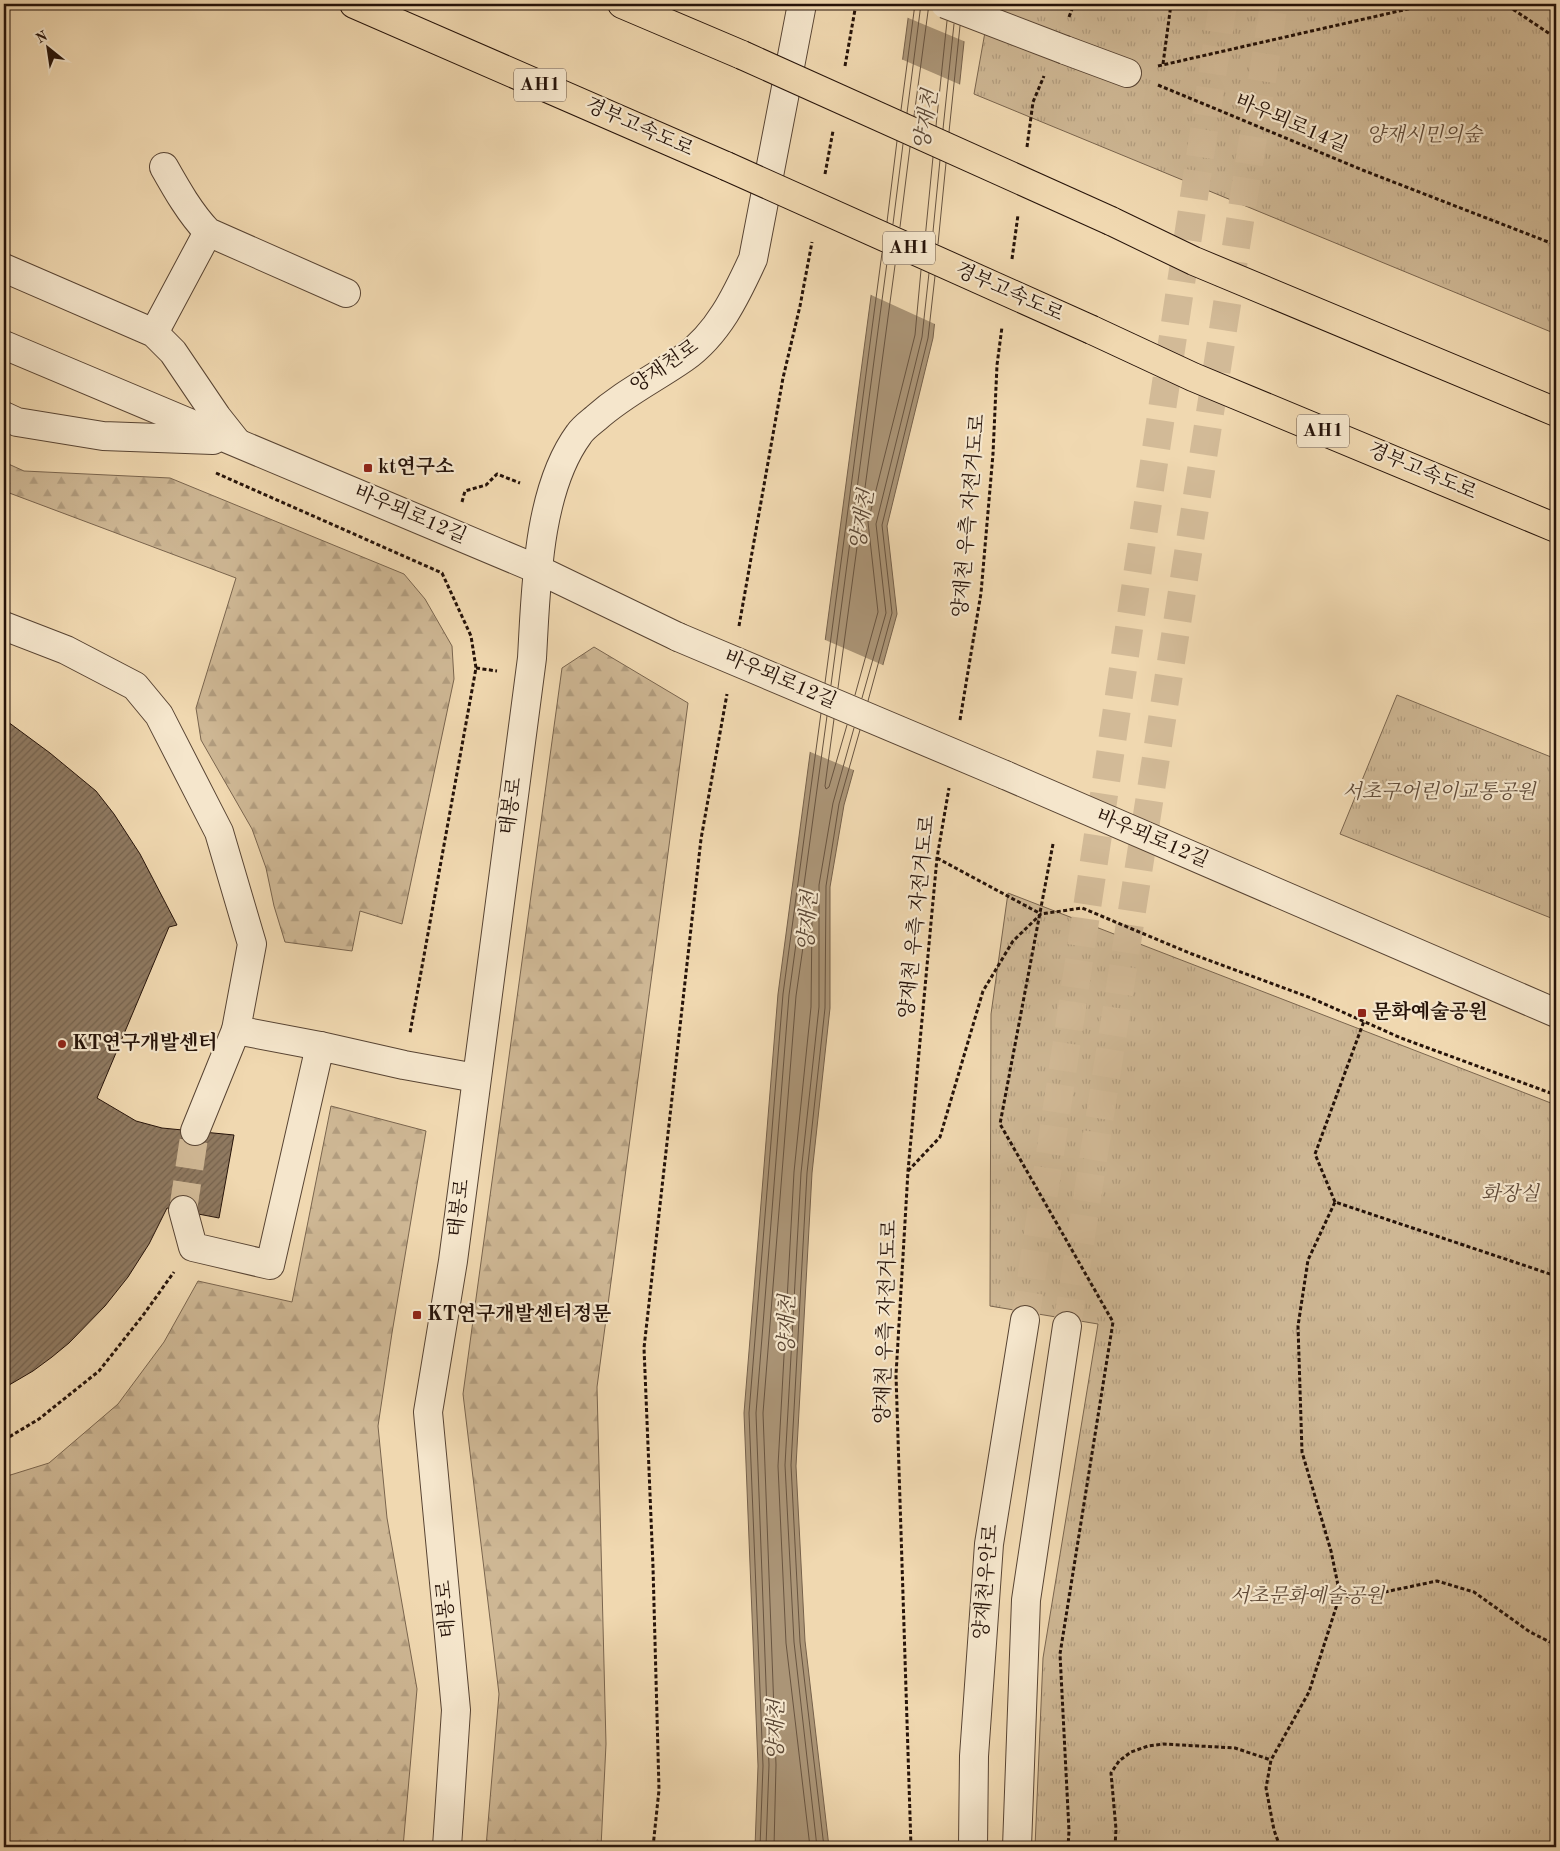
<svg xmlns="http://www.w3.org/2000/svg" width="1560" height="1851" font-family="'Old Standard TT','Noto Serif KR',serif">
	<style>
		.forest { fill: url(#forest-firs); stroke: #7a654e }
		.park { fill: url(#park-tufts); stroke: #7a654e }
		.water { fill: #ab9577; stroke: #76614b }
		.pier { fill: #f0d8b0 }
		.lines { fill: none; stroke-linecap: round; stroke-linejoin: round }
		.shore { stroke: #685440; stroke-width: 1 }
		.building { fill: url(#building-hatch); stroke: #261309 }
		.minor-tunnel { stroke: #d2ba97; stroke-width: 28; stroke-dasharray: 28 14; stroke-linecap: butt }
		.minor-casing { stroke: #584433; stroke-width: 30 }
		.highway-casing { stroke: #261309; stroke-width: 30 }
		.path { stroke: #261309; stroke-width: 3; stroke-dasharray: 4 2.5; stroke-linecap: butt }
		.minor { stroke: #f5e6cc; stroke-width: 28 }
		.highway { stroke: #f0d8b0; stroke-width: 28 }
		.minor-bridge-casing { stroke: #584433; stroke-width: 30; stroke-linecap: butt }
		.highway-bridge-casing { stroke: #261309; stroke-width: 30; stroke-linecap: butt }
		.minor-bridge { stroke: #f5e6cc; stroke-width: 28 }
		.highway-bridge { stroke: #f0d8b0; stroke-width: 28 }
		.poi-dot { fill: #8f2418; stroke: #f5e6cc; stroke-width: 2 }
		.labels { text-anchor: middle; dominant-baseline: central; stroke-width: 4.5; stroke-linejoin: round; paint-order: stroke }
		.shield { fill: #f5e6cc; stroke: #645244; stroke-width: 1 }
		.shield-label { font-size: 19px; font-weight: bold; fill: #261309 }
		.street-label { font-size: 20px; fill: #261309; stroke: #f5e6cc }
		.park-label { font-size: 20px; font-style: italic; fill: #614c3a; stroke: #f5e6cc }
		.poi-label { font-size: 20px; font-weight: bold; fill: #261309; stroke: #f5e6cc; text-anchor: start }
		.water-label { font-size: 21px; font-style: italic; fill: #5b4735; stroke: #f5e6cc }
	</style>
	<defs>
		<pattern id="forest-firs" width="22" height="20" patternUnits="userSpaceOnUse" patternTransform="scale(1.25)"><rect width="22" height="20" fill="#ceb794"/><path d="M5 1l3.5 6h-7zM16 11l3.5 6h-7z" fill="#b19c7e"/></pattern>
		<pattern id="park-tufts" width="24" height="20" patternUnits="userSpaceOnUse" patternTransform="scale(1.25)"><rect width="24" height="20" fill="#ceb794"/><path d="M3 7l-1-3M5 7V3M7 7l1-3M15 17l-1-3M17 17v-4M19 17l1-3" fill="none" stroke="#b19c7e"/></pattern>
		<pattern id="building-hatch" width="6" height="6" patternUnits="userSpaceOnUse" patternTransform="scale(1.25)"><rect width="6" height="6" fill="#8f7960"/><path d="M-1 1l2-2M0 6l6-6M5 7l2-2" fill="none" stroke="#75624d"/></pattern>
	</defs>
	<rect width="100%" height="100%" fill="#f0d8b0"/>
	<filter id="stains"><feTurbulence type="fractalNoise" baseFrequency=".004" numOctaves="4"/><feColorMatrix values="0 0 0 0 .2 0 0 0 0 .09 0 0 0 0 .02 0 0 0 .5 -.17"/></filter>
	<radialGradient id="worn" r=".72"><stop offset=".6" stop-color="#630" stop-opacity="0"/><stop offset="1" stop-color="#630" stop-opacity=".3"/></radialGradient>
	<g class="forest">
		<polygon points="4,462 24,471 170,478 404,574 425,599 452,646 454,679 402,924 360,911 352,951 285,942 274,906 266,868 252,829 201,740 196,708 236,578 4,491"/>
		<polygon points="594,647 688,703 597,1387 606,1744 601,1847 486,1847 499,1694 463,1394 562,668"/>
		<polygon points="331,1106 426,1131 392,1333 378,1426 387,1518 417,1689 403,1847 4,1847 4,1477 49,1463 118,1404 164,1342 198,1281 292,1302"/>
	</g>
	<g class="park">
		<polygon points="990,4 1556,4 1556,334 974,94"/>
		<polygon points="1397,695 1556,759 1556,920 1340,834"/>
		<polygon points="1008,893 1556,1105 1556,1847 1035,1847 1043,1658 1098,1324 990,1306 991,1014"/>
	</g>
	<polygon class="water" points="910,4 968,4 933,338 887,526 897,614 844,805 830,887 830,1008 812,1173 796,1466 805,1641 829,1847 755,1847 758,1766 744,1413 778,994"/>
	<g class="pier">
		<polygon points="908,4 970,4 966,42 906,17"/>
		<polygon points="901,59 961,85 937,325 869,294"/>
		<polygon points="823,639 885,666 856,771 808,751"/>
	</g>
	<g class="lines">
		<g class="shore">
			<polyline points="901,110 915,4"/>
			<polyline points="907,113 921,4"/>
			<polyline points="914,116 929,4"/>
			<polyline points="936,126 947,21"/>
			<polyline points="943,129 954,24"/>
			<polyline points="949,132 960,26"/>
			<polyline points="887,222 897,141"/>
			<polyline points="893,224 903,144"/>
			<polyline points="900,227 910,147"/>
			<polyline points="925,239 933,157"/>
			<polyline points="932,242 940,160"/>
			<polyline points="938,244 946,163"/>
			<polyline points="825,683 882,253"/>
			<polyline points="831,685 888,255"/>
			<polyline points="838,688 896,258"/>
			<polyline points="855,695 878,612 868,522 915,335 921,270"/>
			<polyline points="862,698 886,613 876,524 922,337 929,273"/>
			<polyline points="868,701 892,613 882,525 928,338 935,276"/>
			<polyline points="834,719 825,786 826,789 829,787 847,725"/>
			<polyline points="760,1847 763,1766 749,1413 783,994 821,713"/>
			<polyline points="766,1847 769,1765 756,1413 789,995 827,716"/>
			<polyline points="774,1847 776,1765 763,1413 796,996 807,919 809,917 812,920 811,1007 794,1172 778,1466 786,1643 810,1847"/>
			<polyline points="817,1847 794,1642 785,1465 801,1173 819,1007 819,885 833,803 854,728"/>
			<polyline points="824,1847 800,1642 791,1465 807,1173 825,1008 826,886 839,804 860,730"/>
		</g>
	</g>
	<polygon class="building" points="4,719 50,753 96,791 114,814 140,854 177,925 169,927 97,1098 136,1121 162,1128 234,1135 219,1218 167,1208 149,1244 128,1277 105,1306 69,1343 52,1357 33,1371 4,1388"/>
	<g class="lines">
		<g class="minor-tunnel">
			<polyline points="183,1210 195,1131"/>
			<polyline points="1025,1320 1223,4"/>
			<polyline points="1067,1326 1274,4"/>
		</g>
		<defs>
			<g id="minor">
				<polyline points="1065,50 1127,73"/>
				<path d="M164,167C177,190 190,213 208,232L346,293"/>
				<polyline points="4,268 154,333 173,352 217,417 236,441"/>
				<polyline points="154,333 208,232"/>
				<polyline points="4,345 537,569 678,637"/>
				<polyline points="4,416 17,422 103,436 213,440"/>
				<polyline points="4,626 66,650 135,686 159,715 219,832 252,944 236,1030 320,1046"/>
				<polyline points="1005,775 1556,1013"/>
				<polyline points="195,1131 236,1030"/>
				<polyline points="183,1210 193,1247 270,1265 320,1046 404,1065 476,1078"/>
				<path d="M447,1847L456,1710L428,1412L453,1261L532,658C536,589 537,491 579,434C583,428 590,423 596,418C624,393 654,379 684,358C718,334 736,296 753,259L802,4"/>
				<polyline points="973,1847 974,1756 989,1544 1025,1320"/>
				<polyline points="1017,1847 1026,1600 1067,1326"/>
			</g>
			<g id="highway">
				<polyline points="354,4 726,166"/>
				<polyline points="622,4 742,55"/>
				<polyline points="1111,221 1194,261 1556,412"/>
				<polyline points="1092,330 1193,377 1556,528"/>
			</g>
		</defs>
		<use href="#minor" class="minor-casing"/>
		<use href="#highway" class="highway-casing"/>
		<g class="path">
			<polyline points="1511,4 1511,8 1556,38"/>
			<polyline points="1069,17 1074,4"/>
			<polyline points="1163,64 1171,4"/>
			<polyline points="845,66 856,4"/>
			<polyline points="1158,66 1430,4"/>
			<polyline points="1158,85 1365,171 1556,245"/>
			<polyline points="1027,147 1033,102 1044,76"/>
			<polyline points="825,174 833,131"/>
			<polyline points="1012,259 1018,215"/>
			<polyline points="216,473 442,573 471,636 476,668 410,1033"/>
			<polyline points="462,502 465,491 486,485 497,474 520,483"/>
			<polyline points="739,626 783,378 800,306 812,242"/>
			<polyline points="476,668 497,671"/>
			<polyline points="960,720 981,593 993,454 997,365 1002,327"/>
			<polyline points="1053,844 1000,1124 1113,1322 1060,1654 1069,1831 1068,1847"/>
			<polyline points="937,858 1041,914"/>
			<polyline points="908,1171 940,1137 983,991 1013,941 1041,914 1082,908 1192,954 1311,998 1401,1038 1556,1095"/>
			<polyline points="1335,1202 1315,1154 1364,1021"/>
			<polyline points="4,1440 39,1419 99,1371 144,1314 174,1272"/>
			<polyline points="1340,1595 1356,1598 1437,1581 1474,1592 1530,1632 1556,1645"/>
			<polyline points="653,1847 659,1790 653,1567 644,1348 701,839 727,694"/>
			<polyline points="911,1847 896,1375 908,1171 937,858 949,788"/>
			<polyline points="1115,1847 1116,1829 1111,1773 1119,1761 1131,1752 1148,1746 1163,1744 1235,1748 1271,1760"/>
			<polyline points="1280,1847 1274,1830 1266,1788 1271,1760 1309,1692 1340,1595 1331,1551 1302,1452 1298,1326 1308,1260 1335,1202 1556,1276"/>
		</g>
		<use href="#minor" class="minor"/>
		<use href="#highway" class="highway"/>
		<defs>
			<g id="minor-bridge">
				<polyline points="945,4 1065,50"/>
				<polyline points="678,637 1005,775"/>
			</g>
			<g id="highway-bridge">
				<polyline points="742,55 1111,221"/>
				<polyline points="726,166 1092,330"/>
			</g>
		</defs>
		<use href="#minor-bridge" class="minor-bridge-casing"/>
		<use href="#highway-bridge" class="highway-bridge-casing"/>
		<use href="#minor-bridge" class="minor-bridge"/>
		<use href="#highway-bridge" class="highway-bridge"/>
	</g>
	<g class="poi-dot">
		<rect x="363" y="463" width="10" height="10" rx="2.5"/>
		<rect x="1357" y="1008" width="10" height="10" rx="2.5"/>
		<circle cx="62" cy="1044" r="5"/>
		<rect x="412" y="1310" width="10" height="10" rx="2.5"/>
	</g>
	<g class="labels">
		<g class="shield">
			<rect x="514" y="68.5" width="52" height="33" rx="4"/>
			<rect x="883" y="231.5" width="52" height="33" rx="4"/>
			<rect x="1297" y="414.5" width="52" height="33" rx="4"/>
		</g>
		<g class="shield-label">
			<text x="540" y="85">AH1</text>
			<text x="909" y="248">AH1</text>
			<text x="1323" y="431">AH1</text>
		</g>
		<g class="street-label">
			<text transform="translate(1291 124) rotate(23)">바우뫼로14길</text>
			<text transform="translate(639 128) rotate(24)">경부고속도로</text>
			<text transform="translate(1009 293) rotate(24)">경부고속도로</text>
			<text transform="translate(665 367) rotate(-35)">양재천로</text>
			<text transform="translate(1422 472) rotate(23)">경부고속도로</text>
			<text transform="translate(410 515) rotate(23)">바우뫼로12길</text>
			<text transform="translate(970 516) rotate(-85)">양재천 우측 자전거도로</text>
			<text transform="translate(780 680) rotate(23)">바우뫼로12길</text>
			<text transform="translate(512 806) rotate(-82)">태봉로</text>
			<text transform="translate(1152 839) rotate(23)">바우뫼로12길</text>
			<text transform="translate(918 917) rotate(-84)">양재천 우측 자전거도로</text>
			<text transform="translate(460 1208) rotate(-83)">태봉로</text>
			<text transform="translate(887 1322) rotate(-88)">양재천 우측 자전거도로</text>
			<text transform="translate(987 1582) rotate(-85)">양재천우안로</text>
			<text transform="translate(447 1609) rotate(-95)">태봉로</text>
		</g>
		<g class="park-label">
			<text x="1424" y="136">양재시민의숲</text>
			<text x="1439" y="793">서초구어린이교통공원</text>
			<text x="1510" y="1195">화장실</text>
			<text x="1307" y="1597">서초문화예술공원</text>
		</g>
		<g class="poi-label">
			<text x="378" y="468">kt연구소</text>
			<text x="1372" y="1013">문화예술공원</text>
			<text x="72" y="1044">KT연구개발센터</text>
			<text x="427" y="1315">KT연구개발센터정문</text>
		</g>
		<g class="water-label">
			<text transform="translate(927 120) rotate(-81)">양재천</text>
			<text transform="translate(863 520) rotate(-81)">양재천</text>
			<text transform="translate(809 921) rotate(-86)">양재천</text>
			<text transform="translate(788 1325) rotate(-89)">양재천</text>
			<text transform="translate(777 1730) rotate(-89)">양재천</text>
		</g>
	</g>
	<rect width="1560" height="1851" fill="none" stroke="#f0d8b0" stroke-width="20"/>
	<rect x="5" y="5" width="1550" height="1841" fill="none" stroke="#261309" stroke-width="2.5"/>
	<rect x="10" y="10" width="1540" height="1831" fill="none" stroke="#261309"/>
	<g transform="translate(48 48) rotate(330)" stroke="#f5e6cc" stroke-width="4" paint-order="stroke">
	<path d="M0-4L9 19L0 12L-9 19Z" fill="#261309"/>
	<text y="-8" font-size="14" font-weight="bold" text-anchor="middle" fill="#261309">N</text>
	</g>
	<rect width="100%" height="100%" filter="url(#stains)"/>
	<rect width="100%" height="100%" fill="url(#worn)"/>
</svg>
